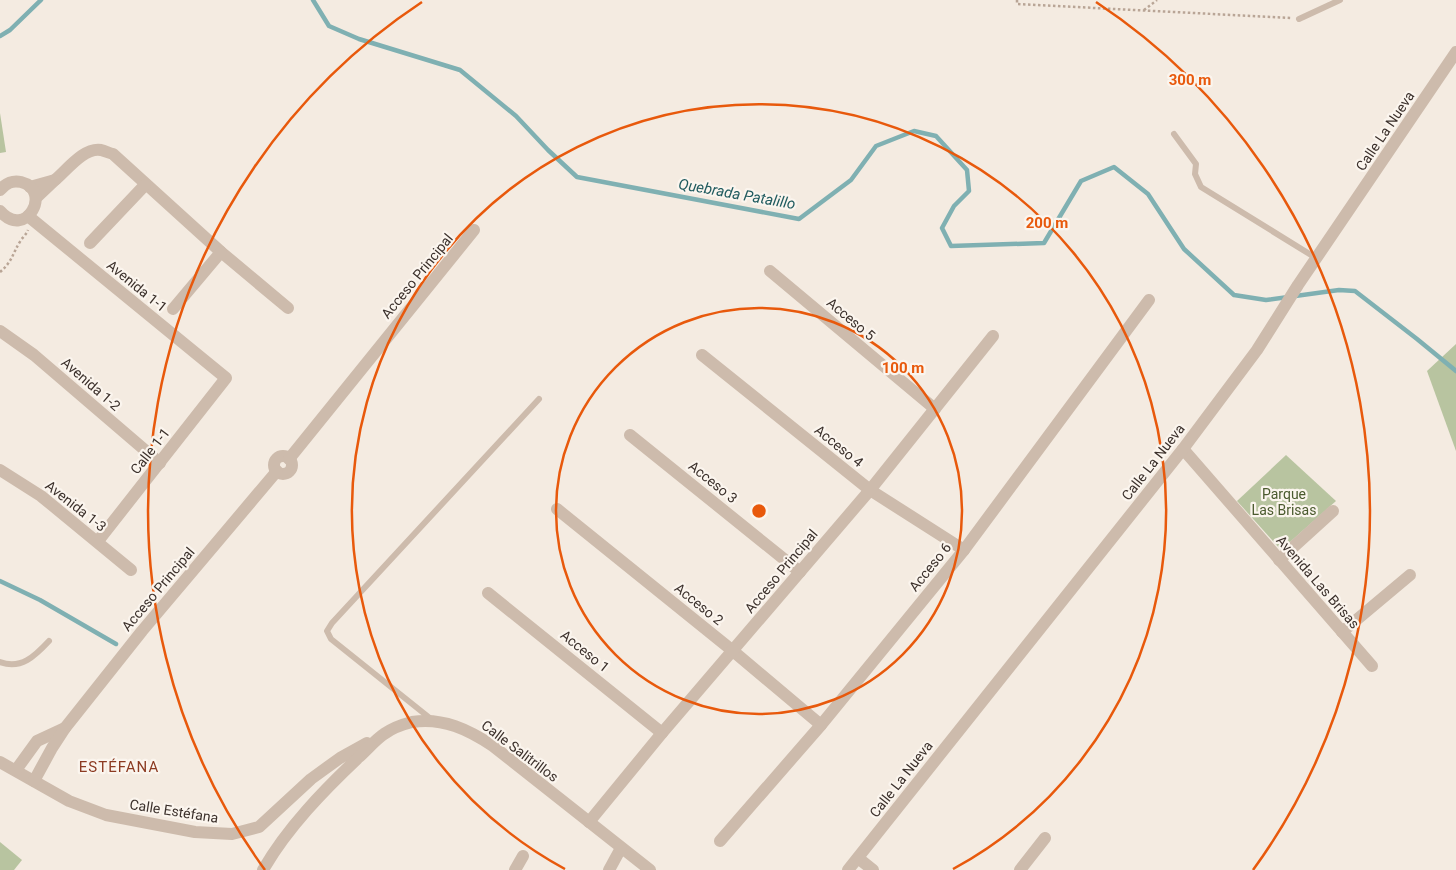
<svg xmlns="http://www.w3.org/2000/svg" width="1456" height="870" font-family="Roboto,sans-serif">
	<style>
		.green { fill: #b8c4a0 }
		.lines { fill: none; stroke-linecap: round; stroke-linejoin: round }
		.stream { stroke: #7fb0b2; stroke-width: 4.5 }
		.path { stroke: #b9a596; stroke-width: 2.5; stroke-dasharray: 2.5 2.5; stroke-linecap: butt }
		.service { stroke: #cdbbac; stroke-width: 6 }
		.minor { stroke: #cdbbac; stroke-width: 12 }
		.ring { fill: none; stroke: #e8590c; stroke-width: 2.5 }
		.labels { text-anchor: middle; dominant-baseline: central; stroke-width: 4.5; stroke-linejoin: round; paint-order: stroke }
		.street-label { font-size: 14px; fill: #3b302b; stroke: #fbf5ee }
		.park-label { font-size: 14px; fill: #4a5a2e; stroke: #fbf5ee }
		.water-label { font-size: 15px; font-style: italic; fill: #1f5a5e; stroke: #fbf5ee }
		.neighbourhood-label { font-size: 15px; letter-spacing: 1px; fill: #8c3b22; stroke: #fbf5ee }
		.centre { fill: #e8590c; stroke: #fbf5ee; stroke-width: 2.5 }
		.ring-label { font-size: 15px; text-anchor: middle; font-weight: bold; fill: #e8590c; stroke: #fbf5ee; stroke-width: 4.5; stroke-linejoin: round; paint-order: stroke }
	</style>
	<rect width="100%" height="100%" fill="#f4ebe1"/>
	<g class="green">
		<polygon points="0,113 6,152 0,153"/>
		<polygon points="1456,344 1456,451 1427,371"/>
		<polygon points="1286,455 1336,501 1281,550 1237,501"/>
		<polygon points="0,842 22,860 14,870 0,870"/>
	</g>
	<g class="lines">
		<g class="stream">
			<polyline points="313,0 329,26 359,39 460,70 516,116 548,150 577,177 799,219 851,180 876,146 914,131 936,136 967,170 969,191 954,206 942,228 951,246 1044,243 1081,181 1114,167 1148,194 1184,249 1234,295 1266,300 1339,290 1355,291 1417,339 1456,371"/>
			<polyline points="0,36 10,30 41,0"/>
			<polyline points="0,581 40,600 116,644"/>
		</g>
		<g class="path">
			<polyline points="1017,0 1017,4 1291,18"/>
			<polyline points="1144,10 1157,0"/>
			<path d="M0,272C13,261 12,254 21,240C23,237 26,235 28,230"/>
		</g>
		<g class="service">
			<polyline points="1299,19 1340,0"/>
			<polyline points="1174,134 1196,164 1195,174 1201,187 1316,258"/>
			<path d="M0,662C21,670 35,656 49,641"/>
			<polyline points="431,719 331,639 327,631 332,623 539,399"/>
		</g>
		<g class="minor">
			<path d="M55,180C67,170 84,147 101,150C105,151 109,153 113,154L221,252L288,308"/>
			<polyline points="30,187 55,180 36,198"/>
			<path d="M0,190C6,183 12,180 21,182C53,190 26,241 0,211"/>
			<polyline points="28,216 226,378 98,541"/>
			<polyline points="90,243 145,185"/>
			<polyline points="770,271 935,409"/>
			<polyline points="173,309 221,252"/>
			<polyline points="0,331 34,355 160,463"/>
			<polyline points="702,355 870,490 964,550"/>
			<polyline points="630,435 800,572"/>
			<polyline points="1183,449 1372,666"/>
			<circle cx="283" cy="465" r="9"/>
			<polyline points="289,459 474,230"/>
			<polyline points="0,470 41,496 131,570"/>
			<polyline points="557,509 733,651 821,725"/>
			<polyline points="1279,560 1333,511"/>
			<polyline points="488,593 662,733"/>
			<polyline points="1342,632 1410,575"/>
			<polyline points="0,762 69,801 106,815 195,832 232,834 259,827 311,779 340,758 367,743"/>
			<polyline points="16,770 37,741 65,728"/>
			<polyline points="34,781 52,748 65,728 142,631 277,471"/>
			<polyline points="589,822 662,733 870,490 993,336"/>
			<polyline points="720,841 821,725 964,550 1149,300"/>
			<polyline points="858,858 873,870"/>
			<path d="M263,870C287,828 324,790 359,757C367,750 375,740 384,734C391,729 404,724 412,722C443,717 469,730 493,746L650,870"/>
			<polyline points="515,870 523,856"/>
			<polyline points="609,870 621,848"/>
			<polyline points="848,870 1183,449 1257,350 1298,285 1456,52"/>
			<polyline points="1020,870 1045,838"/>
		</g>
	</g>
	<g class="ring">
		<circle cx="759" cy="511" r="203"/>
		<path d="M565 869A407 407 0 1 1 953 869"/>
		<path d="M265 870A610 610 0 0 1 422 2M1096 2A610 610 0 0 1 1253 870"/>
	</g>
	<g class="labels">
		<g class="street-label">
			<text transform="translate(1385 131) rotate(-56)">Calle La Nueva</text>
			<text transform="translate(417 276) rotate(-51)">Acceso Principal</text>
			<text transform="translate(137 286) rotate(39)">Avenida 1-1</text>
			<text transform="translate(851 319) rotate(40)">Acceso 5</text>
			<text transform="translate(91 384) rotate(41)">Avenida 1-2</text>
			<text transform="translate(839 446) rotate(39)">Acceso 4</text>
			<text transform="translate(150 451) rotate(-52)">Calle 1-1</text>
			<text transform="translate(1153 462) rotate(-52)">Calle La Nueva</text>
			<text transform="translate(713 482) rotate(39)">Acceso 3</text>
			<text transform="translate(76 506) rotate(38)">Avenida 1-3</text>
			<text transform="translate(930 567) rotate(-51)">Acceso 6</text>
			<text transform="translate(781 571) rotate(-50)">Acceso Principal</text>
			<text transform="translate(1318 582) rotate(49)">Avenida Las Brisas</text>
			<text transform="translate(158 589) rotate(-50)">Acceso Principal</text>
			<text transform="translate(699 604) rotate(39)">Acceso 2</text>
			<text transform="translate(585 651) rotate(39)">Acceso 1</text>
			<text transform="translate(520 751) rotate(37)">Calle Salitrillos</text>
			<text transform="translate(901 779) rotate(-52)">Calle La Nueva</text>
			<text transform="translate(174 811) rotate(9)">Calle Estéfana</text>
		</g>
		<g class="park-label">
			<text x="1284" y="494">Parque<tspan x="1284" dy="16">Las Brisas</tspan></text>
		</g>
		<g class="water-label">
			<text transform="translate(737 194) rotate(10)">Quebrada Patalillo</text>
		</g>
		<g class="neighbourhood-label">
			<text x="119" y="767">ESTÉFANA</text>
		</g>
	</g>
	<circle cx="759" cy="511" r="8" class="centre"/>
	<g class="ring-label">
		<text x="1190" y="85">300 m</text>
		<text x="1047" y="228">200 m</text>
		<text x="903" y="373">100 m</text>
	</g>
</svg>
